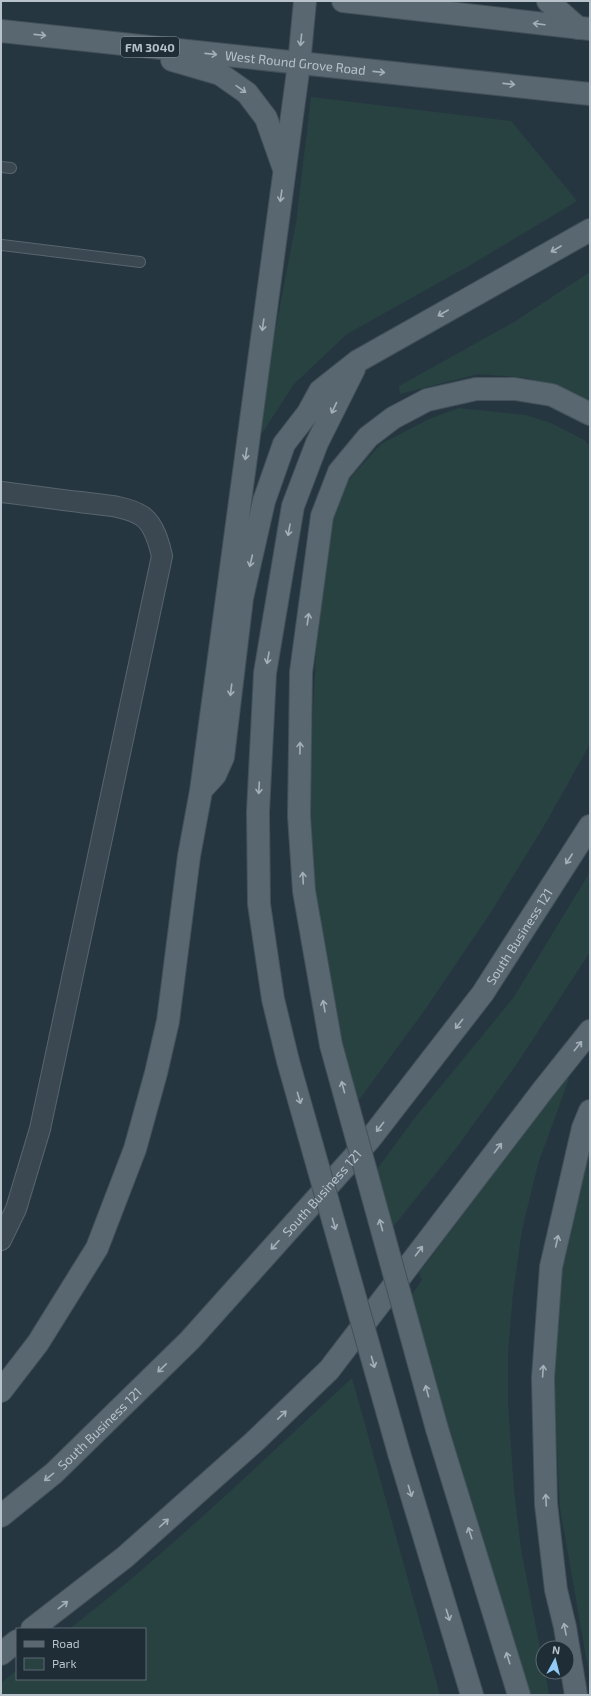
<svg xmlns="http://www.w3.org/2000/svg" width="591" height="1696" font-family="'Exo 2',sans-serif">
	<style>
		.green { fill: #284241 }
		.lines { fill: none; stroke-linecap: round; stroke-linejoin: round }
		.lane-casing { stroke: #58656e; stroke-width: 12 }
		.street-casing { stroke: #58656e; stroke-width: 22 }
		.primary-casing { stroke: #44515a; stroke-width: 24 }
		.lane { stroke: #3b4751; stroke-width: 10 }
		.street { stroke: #3b4751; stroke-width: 20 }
		.primary { stroke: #596771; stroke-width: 22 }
		.primary-bridge-casing { stroke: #44515a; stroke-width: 24; stroke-linecap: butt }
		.primary-bridge { stroke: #596771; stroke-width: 22 }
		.oneway { stroke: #a4b0b9 }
		.labels { text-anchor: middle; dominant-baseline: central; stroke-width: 3; stroke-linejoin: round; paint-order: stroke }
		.shield { fill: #1f2d36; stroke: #89959e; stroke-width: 1 }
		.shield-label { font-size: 12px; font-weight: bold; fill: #b7c2cb }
		.street-label { font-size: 13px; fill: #b7c2cb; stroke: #1f2d36 }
	</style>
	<rect width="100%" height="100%" fill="#263641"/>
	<g class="green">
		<polygon points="311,97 511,121 577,201 467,267 347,334 294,384 253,447 296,223"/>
		<polygon points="590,272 590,404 569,392 528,378 478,374 400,394 399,386 514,322"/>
		<polygon points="459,408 525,415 551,423 584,440 590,446 590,744 544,826 489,915 424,1011 353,1108 309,905 309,788 321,557 342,487 381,444 429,419"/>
		<polygon points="590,872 590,952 514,1068 454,1151 392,1228 375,1172 414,1119 514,997"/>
		<polygon points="566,1077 569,1079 538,1164 522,1230 513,1293 508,1353 508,1404 514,1490 521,1549 543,1664 543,1672 545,1672 549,1695 525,1695 414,1314 411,1296 422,1280 419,1273"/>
		<polygon points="590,1144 590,1679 560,1508 553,1362 565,1245"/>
		<path d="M352,1378L440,1695H1V1683L17,1670V1679H145V1629H69C169,1552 259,1464 352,1378Z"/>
	</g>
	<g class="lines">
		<defs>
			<g id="lane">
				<polyline points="1,167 11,168"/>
				<polyline points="2,245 140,262"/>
			</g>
			<path id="street" d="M1,492C27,495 53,499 80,502C100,505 125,505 142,516C154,524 159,543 162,556L40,1129L16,1209L1,1240"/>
			<g id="primary">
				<polyline points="343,1 590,29"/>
				<polyline points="548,1 578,28"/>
				<path id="s1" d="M1,31L590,94"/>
				<polyline points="172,60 220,74 247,93 266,118 283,166"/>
				<polyline points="204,787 215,775 223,757 242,598 264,501 284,444 308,413 320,391 358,361 590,230"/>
				<polyline points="331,1045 304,891 299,816 301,672 322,516 339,472 368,437 393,418 427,400 476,389 515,389 552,395 590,414"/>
				<polyline points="288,1061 273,999 259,904 258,812 265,673 293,506 317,443 354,369"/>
				<polyline points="1,1391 38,1343 97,1248 135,1149 156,1073 168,1021 189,856 201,791 299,64 305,1"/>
				<polyline points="437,1429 519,1695"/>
				<polyline points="399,1453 472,1695"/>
				<path id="s2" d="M1,1516L54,1473L190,1340L370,1139L483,993L590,826"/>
				<polyline points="32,1629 125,1557 254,1442 329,1370 543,1090 590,1031"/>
				<polyline points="1,1654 17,1641"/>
				<polyline points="576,1695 565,1627 556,1590 546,1504 543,1378 551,1267 583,1128 590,1111"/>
			</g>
		</defs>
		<use href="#lane" class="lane-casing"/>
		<use href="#street" class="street-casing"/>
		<use href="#primary" class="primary-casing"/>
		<use href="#lane" class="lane"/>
		<use href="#street" class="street"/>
		<use href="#primary" class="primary"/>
		<defs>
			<g id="primary-bridge">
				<polyline points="331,1045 437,1429"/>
				<polyline points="288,1061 399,1453"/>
			</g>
		</defs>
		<use href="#primary-bridge" class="primary-bridge-casing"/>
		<use href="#primary-bridge" class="primary-bridge"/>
	</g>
	<defs><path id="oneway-shaft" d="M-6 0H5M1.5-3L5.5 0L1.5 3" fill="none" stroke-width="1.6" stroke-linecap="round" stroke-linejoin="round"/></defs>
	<g class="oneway">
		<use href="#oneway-shaft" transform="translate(539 24) rotate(-173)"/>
		<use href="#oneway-shaft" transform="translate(40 35) rotate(6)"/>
		<use href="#oneway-shaft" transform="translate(301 40) rotate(96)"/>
		<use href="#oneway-shaft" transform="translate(211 54) rotate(6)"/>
		<use href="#oneway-shaft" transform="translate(379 72) rotate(6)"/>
		<use href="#oneway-shaft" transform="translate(509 84) rotate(6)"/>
		<use href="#oneway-shaft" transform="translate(241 89) rotate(35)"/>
		<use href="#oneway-shaft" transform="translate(281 196) rotate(98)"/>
		<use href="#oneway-shaft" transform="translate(556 249) rotate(150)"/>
		<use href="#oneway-shaft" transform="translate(443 313) rotate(150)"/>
		<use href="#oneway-shaft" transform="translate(263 325) rotate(98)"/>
		<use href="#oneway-shaft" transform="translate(334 408) rotate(115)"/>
		<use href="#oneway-shaft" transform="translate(246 454) rotate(98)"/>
		<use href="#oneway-shaft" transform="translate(289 530) rotate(100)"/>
		<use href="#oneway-shaft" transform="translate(251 561) rotate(103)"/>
		<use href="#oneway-shaft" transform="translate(308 619) rotate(-82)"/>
		<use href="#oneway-shaft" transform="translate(268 658) rotate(100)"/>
		<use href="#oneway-shaft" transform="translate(231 690) rotate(97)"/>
		<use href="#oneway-shaft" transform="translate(300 748) rotate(-89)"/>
		<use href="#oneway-shaft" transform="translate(259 788) rotate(93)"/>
		<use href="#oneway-shaft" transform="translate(569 859) rotate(123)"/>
		<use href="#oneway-shaft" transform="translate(303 878) rotate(-93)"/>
		<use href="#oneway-shaft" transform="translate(324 1006) rotate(-100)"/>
		<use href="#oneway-shaft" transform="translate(459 1024) rotate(128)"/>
		<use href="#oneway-shaft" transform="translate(578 1046) rotate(-51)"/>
		<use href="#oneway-shaft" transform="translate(343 1087) rotate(-105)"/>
		<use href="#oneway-shaft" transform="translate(299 1098) rotate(74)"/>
		<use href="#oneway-shaft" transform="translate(380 1127) rotate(128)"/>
		<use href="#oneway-shaft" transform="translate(498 1148) rotate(-53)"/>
		<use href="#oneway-shaft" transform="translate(334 1224) rotate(74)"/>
		<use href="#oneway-shaft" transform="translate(381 1225) rotate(-105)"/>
		<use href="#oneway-shaft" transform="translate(557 1241) rotate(-77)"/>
		<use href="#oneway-shaft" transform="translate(275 1245) rotate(132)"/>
		<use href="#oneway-shaft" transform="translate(419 1251) rotate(-53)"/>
		<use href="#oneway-shaft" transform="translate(373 1362) rotate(74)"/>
		<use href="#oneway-shaft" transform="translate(162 1368) rotate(136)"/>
		<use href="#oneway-shaft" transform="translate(543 1371) rotate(-86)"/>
		<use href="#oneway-shaft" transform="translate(427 1391) rotate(-105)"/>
		<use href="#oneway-shaft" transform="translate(282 1415) rotate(-44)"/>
		<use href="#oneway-shaft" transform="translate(49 1477) rotate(141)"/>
		<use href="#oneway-shaft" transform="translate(410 1491) rotate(73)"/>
		<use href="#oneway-shaft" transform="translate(546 1500) rotate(-93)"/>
		<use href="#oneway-shaft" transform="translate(164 1523) rotate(-42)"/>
		<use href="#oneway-shaft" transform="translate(470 1533) rotate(-108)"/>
		<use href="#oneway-shaft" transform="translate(63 1605) rotate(-38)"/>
		<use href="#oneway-shaft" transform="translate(448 1615) rotate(73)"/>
		<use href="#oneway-shaft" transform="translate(565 1629) rotate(-101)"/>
		<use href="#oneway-shaft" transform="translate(508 1658) rotate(-107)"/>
	</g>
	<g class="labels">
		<rect class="shield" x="121" y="37" width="58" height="20" rx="3"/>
		<g class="shield-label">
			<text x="150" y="47">FM 3040</text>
		</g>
		<g class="street-label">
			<text stroke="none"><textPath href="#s1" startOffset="296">West Round Grove Road</textPath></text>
			<text stroke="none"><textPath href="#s2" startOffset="780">South Business 121</textPath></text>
			<text stroke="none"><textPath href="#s2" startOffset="456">South Business 121</textPath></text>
			<text stroke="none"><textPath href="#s2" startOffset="132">South Business 121</textPath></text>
		</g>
	</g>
	<rect width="591" height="1696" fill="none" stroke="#b7c2cb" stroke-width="4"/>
	<rect x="16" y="1628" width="130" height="52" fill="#1f2d36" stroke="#5c6972"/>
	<rect x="24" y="1641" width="20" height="6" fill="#596771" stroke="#5c6972"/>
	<text x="52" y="1648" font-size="12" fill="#b7c2cb">Road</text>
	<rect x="24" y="1658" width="20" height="12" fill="#284241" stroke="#5c6972"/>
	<text x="52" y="1668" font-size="12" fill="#b7c2cb">Park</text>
	<g transform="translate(555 1660) rotate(7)"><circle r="19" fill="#1f2d36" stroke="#5c6972"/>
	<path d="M0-3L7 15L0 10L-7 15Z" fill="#91c9f7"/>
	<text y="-6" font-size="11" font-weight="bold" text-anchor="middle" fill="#b7c2cb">N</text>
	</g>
</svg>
